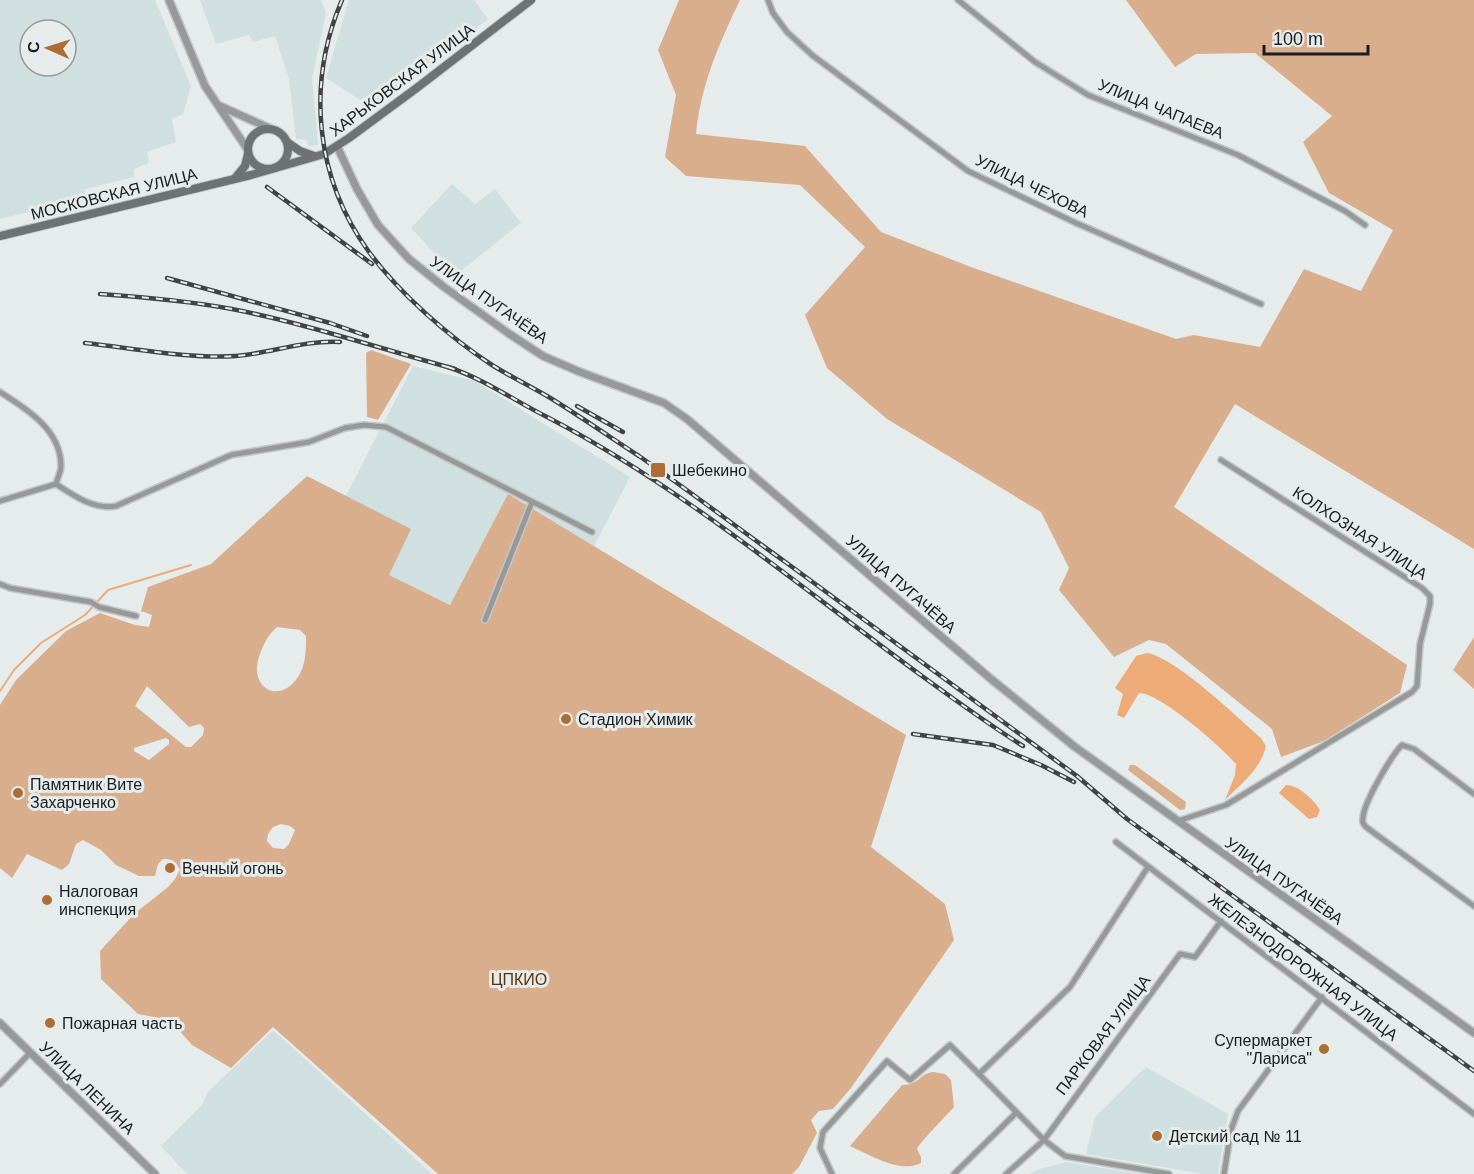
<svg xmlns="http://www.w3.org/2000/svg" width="1474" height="1174" font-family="Helvetica,sans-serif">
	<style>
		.built { fill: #d0dfdf; fill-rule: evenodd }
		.green { fill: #d9ae8c; fill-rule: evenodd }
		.water { fill: #edac77 }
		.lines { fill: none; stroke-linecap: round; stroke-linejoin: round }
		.stream { stroke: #edac77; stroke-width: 2 }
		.minor-casing { stroke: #c1c7c7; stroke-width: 8 }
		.tertiary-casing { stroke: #c1c7c7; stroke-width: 10 }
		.secondary-casing { stroke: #c1c7c7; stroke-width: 10 }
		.minor { stroke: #979999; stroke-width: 5 }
		.tertiary { stroke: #979999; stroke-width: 7 }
		.secondary { stroke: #6f7272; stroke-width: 8 }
		.rail-casing { stroke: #414343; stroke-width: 4.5 }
		.rail { stroke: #e6ecec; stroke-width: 2; stroke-dasharray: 7; stroke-linecap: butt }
		.poi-dot { fill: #ad6e35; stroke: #e6ecec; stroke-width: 2 }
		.labels { text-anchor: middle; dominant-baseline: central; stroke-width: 6; stroke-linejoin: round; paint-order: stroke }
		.street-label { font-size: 16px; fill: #1b1d1d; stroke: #e6ecec }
		.poi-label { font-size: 16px; fill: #1b1d1d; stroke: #e6ecec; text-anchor: start }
		.park-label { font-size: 16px; fill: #5b3106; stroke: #e6ecec }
	</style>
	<rect width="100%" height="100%" fill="#e6ecec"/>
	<g class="built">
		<path d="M0,0H155L191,86L183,114L172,119L176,142L147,152L149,163L134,169V177L85,189L86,198L0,219ZM30,30H66V66H30Z"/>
		<polygon points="200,0 321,0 326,13 312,78 318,145 308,146 307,140 296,139 289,79 275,36 253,42 249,35 216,44"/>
		<polygon points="349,0 474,0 488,19 371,107 326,78"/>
		<polygon points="452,184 475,204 495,189 521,223 462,270 452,272 411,228"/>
		<polygon points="413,366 475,381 630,477 594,546 508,494 450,605 389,575 346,496"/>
		<polygon points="273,1030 432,1174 187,1174 161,1146 202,1105 208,1092"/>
		<polygon points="1146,1067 1228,1114 1218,1174 1204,1174 1086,1154 1095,1117"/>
		<polygon points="1066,1162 1140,1174 1030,1174 1036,1170"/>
	</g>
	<g class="green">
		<path d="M679,0H740C719,44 701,84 696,134L805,146L881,232L971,267L1176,339L1194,335L1260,347L1304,269L1361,291L1393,230L1329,193L1303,142L1332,116L1255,53L1196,54L1175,67L1126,0H1474V549L1235,404L1174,507L1407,665L1400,693L1324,741L1281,757L1272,729L1166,644L1149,640L1114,657L1059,590L1069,568L1041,512L887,419L827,368L805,315L865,247L800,185L686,176L665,157L676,95L658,50Z"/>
		<polygon points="371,350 411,364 378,420 367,417 366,353"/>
		<path d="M307,476L411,529L389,575L450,605L508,494L906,735L871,847L945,904L954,940L851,1088L833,1109L819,1111L811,1120L817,1133L799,1167L792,1174H438L273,1027L231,1068L192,1045L170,1020L138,1014L101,979L100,951L134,914L168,887L175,879L180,870C176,861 173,859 163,859L158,864L155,876H139L116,865L101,850L83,840L76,844L69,864L62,870L27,854L12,878L0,868V705L16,680L66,631L100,613L135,625L149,627L152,615L141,611L148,587L211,564ZM277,627L300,630L306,636C306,649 306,665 298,677C279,706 247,687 260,654C264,643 268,635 277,627ZM147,686L189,727L200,724L204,728L203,735L191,747H186L135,706ZM166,738L169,740V744L149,760L134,751V748ZM281,824L290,826L295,830L289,844L284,849L273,848L267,841L268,834L273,827Z"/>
		<polygon points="1474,637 1474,689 1453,670"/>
		<polygon points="1130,765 1135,765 1186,802 1185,809 1180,810 1128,770"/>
		<path d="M934,1072L945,1074L951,1080L954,1107C947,1115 919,1143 917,1149L921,1157V1163C900,1174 870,1155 850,1146L902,1085C920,1085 919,1073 934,1072Z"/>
	</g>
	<g class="water">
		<path d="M1147,653C1176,658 1236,716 1261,738L1266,746C1261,769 1241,784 1225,800L1235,775L1236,764C1222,747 1160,693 1139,693L1124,718L1117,715L1123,694L1115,688L1136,656Z"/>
		<path d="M1286,785C1298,785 1313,799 1320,810L1317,817L1309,819L1279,793Z"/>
	</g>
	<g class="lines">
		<polyline class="stream" points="0,691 14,670 41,643 85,615 108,590 191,565"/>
		<defs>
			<g id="minor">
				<polyline points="768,0 773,13 787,32 812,55 968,171 1076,223 1261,304"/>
				<polyline points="958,0 1035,62 1088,95 1238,155 1345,211 1365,225"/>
				<path d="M0,392C27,409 61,430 61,466C61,472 57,479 56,484C74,496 94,510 116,506L231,455L309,442L345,428L364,425L386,427L592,532"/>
				<polyline points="0,501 56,484"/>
				<polyline points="0,584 10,588 91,602 99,607 136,616"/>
				<polyline points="485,620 532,502"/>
				<path d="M1474,794L1414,749L1402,745C1391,756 1363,804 1363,818C1362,823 1363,823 1366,827L1474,906"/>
				<polyline points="1178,821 1226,805 1412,692 1417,686 1420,644 1430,604 1430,596 1422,588 1221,460"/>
				<polyline points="1116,842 1474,1114"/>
				<polyline points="979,1074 1044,1140 1065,1156 1169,1174"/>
				<polyline points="0,1084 31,1052"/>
				<polyline points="832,1174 820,1148 823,1132 887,1061 910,1080 950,1045 979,1074 1070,987 1148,867"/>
				<polyline points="954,1174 1016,1113"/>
				<polyline points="1006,1174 1044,1140 1180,954 1195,957 1221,921"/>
				<polyline points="1224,1174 1231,1130 1238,1111 1322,997"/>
			</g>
			<g id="tertiary">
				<polyline points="169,0 205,86 248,150"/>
				<polyline points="220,106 269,128"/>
				<polyline points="337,146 357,189 378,225 409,259 444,287 508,333 543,356 580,372 664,403 687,419 991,679 1075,747 1474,1033"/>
				<polyline points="0,1023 155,1174"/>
			</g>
			<g id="secondary">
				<circle cx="268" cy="149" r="20"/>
				<polyline points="287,142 300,151 314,156"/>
				<polyline points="236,177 245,166 248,154"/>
				<polyline points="0,236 251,175 324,154 349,138 418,87 531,0"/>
			</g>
		</defs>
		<use href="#minor" class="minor-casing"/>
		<use href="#tertiary" class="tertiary-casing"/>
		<use href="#secondary" class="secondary-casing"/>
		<use href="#minor" class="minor"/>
		<use href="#tertiary" class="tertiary"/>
		<use href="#secondary" class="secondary"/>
		<defs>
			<g id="rail">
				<path d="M342,0C306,84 315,178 369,252C399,293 449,337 492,365C511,377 532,387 552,399C581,417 610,437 639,456C688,490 735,526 784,561C882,633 979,704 1077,776L1127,819L1474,1071"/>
				<polyline points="267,187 372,264"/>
				<polyline points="167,278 330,323 367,336"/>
				<path d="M100,294C144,297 188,301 232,309C308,324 381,349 455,369"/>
				<path d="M85,343C132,348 188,359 236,356C272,353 304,340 340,342"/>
				<path d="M448,367C484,379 515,401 549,418C683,488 800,587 922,676C955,700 988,724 1023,746"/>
				<polyline points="577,406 623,432"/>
				<polyline points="913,734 993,745 1041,765 1074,782"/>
			</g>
		</defs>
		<use href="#rail" class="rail-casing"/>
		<use href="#rail" class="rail"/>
	</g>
	<g class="poi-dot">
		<rect x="650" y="462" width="16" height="16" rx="3"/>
		<circle cx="566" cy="719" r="6"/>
		<circle cx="18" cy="793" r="6"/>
		<circle cx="170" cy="868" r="6"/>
		<circle cx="47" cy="900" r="6"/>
		<circle cx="50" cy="1023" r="6"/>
		<circle cx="1324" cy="1049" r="6"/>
		<circle cx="1157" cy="1136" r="6"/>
	</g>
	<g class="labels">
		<g class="street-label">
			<text transform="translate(402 80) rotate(-37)">ХАРЬКОВСКАЯ УЛИЦА</text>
			<text transform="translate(1161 109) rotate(22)">УЛИЦА ЧАПАЕВА</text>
			<text transform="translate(1032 186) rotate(26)">УЛИЦА ЧЕХОВА</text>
			<text transform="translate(114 194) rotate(-14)">МОСКОВСКАЯ УЛИЦА</text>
			<text transform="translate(489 300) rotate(35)">УЛИЦА ПУГАЧЁВА</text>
			<text transform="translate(1360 533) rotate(33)">КОЛХОЗНАЯ УЛИЦА</text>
			<text transform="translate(901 584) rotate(41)">УЛИЦА ПУГАЧЁВА</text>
			<text transform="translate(1284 881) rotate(35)">УЛИЦА ПУГАЧЁВА</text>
			<text transform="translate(1303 967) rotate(37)">ЖЕЛЕЗНОДОРОЖНАЯ УЛИЦА</text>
			<text transform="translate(1103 1035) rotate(-53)">ПАРКОВАЯ УЛИЦА</text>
			<text transform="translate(87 1088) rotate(44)">УЛИЦА ЛЕНИНА</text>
		</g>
		<g class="poi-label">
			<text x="672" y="470">Шебекино</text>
			<text x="578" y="719">Стадион Химик</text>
			<text x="30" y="784">Памятник Вите<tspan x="30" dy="18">Захарченко</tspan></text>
			<text x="182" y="868">Вечный огонь</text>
			<text x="59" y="891">Налоговая<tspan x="59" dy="18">инспекция</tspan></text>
			<text x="62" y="1023">Пожарная часть</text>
			<text x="1312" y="1040" text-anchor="end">Супермаркет<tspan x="1312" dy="18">"Лариса"</tspan></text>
			<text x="1169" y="1136">Детский сад № 11</text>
		</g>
		<g class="park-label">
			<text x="519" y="979">ЦПКИО</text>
		</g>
	</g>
	<g transform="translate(48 48) rotate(273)"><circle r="28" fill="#e6ecec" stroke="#959999" stroke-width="1.5"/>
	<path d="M0-4.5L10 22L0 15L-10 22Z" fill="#ad6e35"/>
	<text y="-9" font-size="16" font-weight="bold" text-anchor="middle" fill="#1b1d1d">С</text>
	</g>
	<path d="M1264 45v9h104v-9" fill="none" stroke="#1b1d1d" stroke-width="3"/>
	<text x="1273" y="45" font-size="18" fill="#1b1d1d" stroke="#e6ecec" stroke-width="4.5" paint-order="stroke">100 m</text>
</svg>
